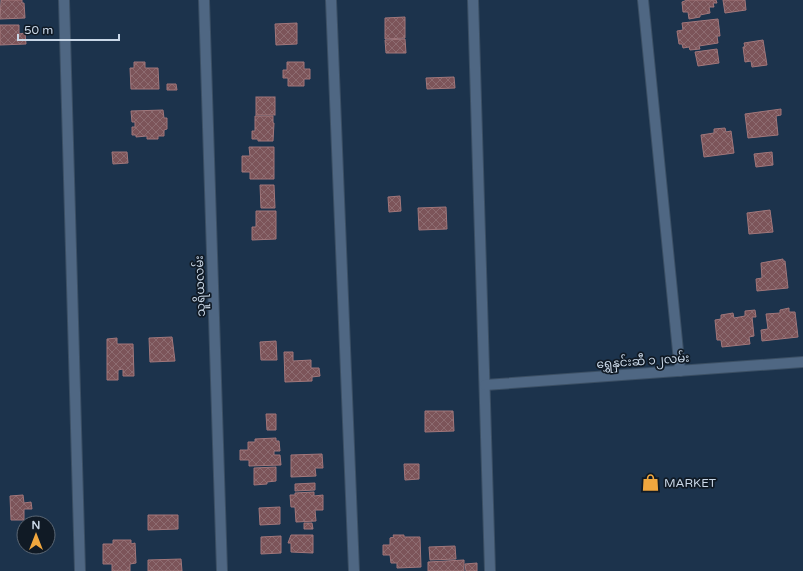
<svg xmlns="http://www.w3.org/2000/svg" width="803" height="571" font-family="'Varela Round','Noto Sans Myanmar',sans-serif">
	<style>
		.building { fill: url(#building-cross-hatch); stroke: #a1777b }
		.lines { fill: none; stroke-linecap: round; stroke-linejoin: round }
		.street-casing { stroke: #3b4f64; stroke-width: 12 }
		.secondary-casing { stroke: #3b4f64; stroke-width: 12 }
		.street { stroke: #4f6783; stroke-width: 10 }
		.secondary { stroke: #4f6783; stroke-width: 10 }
		.labels { text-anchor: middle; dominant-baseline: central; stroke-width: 3.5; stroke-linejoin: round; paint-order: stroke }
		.street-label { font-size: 12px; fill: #c9d7e7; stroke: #101a25 }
		.poi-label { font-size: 12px; fill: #c9d7e7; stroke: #101a25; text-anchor: start }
	</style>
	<defs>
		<pattern id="building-cross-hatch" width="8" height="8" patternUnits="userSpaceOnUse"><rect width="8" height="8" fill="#7c5459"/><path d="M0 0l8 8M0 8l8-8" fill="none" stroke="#8d6c71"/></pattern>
	</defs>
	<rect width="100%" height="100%" fill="#1c334c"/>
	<g class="building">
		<polygon points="1,0 22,0 22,3 24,3 25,18 0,19"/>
		<polygon points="687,0 716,0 717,3 713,3 714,7 709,7 710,13 700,15 700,17 689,19 688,12 683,12 682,2"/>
		<polygon points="723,0 745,0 746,10 725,13"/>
		<polygon points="405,17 405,38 385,39 385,18"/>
		<polygon points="718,19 720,36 717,36 718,43 699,46 700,49 690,50 689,47 683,48 682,44 679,44 677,31 683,30 682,23"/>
		<polygon points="297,23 297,44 276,45 275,24"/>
		<polygon points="0,25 19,25 19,34 25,33 26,44 0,45"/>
		<polygon points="405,39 406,53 386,53 385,40"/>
		<polygon points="763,40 767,65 752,67 751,61 745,62 743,47 745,47 744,43"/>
		<polygon points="717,49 719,63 698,66 695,52"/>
		<polygon points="134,62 145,62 145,68 158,68 159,89 131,89 130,68 134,68"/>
		<polygon points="287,62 304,62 304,69 310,69 310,79 304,79 304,86 288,86 288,78 283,78 283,70 287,70"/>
		<polygon points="454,77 455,88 427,89 426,78"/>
		<polygon points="167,84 176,84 177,90 167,90"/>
		<rect x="256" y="97" width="19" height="18"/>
		<polygon points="781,109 781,115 776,116 778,135 748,138 745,114"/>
		<polygon points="163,110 164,118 167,118 167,129 164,130 164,136 158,136 158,139 147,139 147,136 136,137 136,135 132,135 132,127 135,127 135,122 132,122 131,111"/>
		<polygon points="255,116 273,116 273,123 274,123 273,141 258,141 258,139 252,139 252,131 255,131"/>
		<polygon points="725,128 726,132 731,131 734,153 704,157 701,135 714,133 714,129"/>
		<polygon points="249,147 274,147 274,179 250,179 250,172 242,172 242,156 250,156"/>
		<polygon points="112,152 127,152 128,163 113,164"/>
		<polygon points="772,152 773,165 756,167 754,154"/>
		<polygon points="260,185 274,185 275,208 261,208"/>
		<polygon points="400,196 401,211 389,212 388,197"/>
		<polygon points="446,207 447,229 419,230 418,208"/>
		<polygon points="770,210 773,232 749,234 747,213"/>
		<polygon points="256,211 276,211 276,239 252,240 252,227 256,227"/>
		<polygon points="783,259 783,261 785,261 788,288 757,291 756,279 762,278 761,263"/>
		<polygon points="789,308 789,312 795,312 798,337 762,341 761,330 768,329 766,314 780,313 780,310"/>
		<polygon points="755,310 756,317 752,317 754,336 749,337 750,344 722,347 721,340 717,340 715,320 721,319 721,315 733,313 734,318 745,316 745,311"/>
		<polygon points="172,337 175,361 150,362 149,338"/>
		<polygon points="117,338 117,344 133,344 134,376 123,376 123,369 118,370 118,380 107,380 107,339"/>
		<polygon points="276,341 277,360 261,360 260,342"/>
		<polygon points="284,352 293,352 293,361 311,360 311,368 319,368 320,376 312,377 312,381 285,382"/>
		<polygon points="425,411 453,411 454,431 425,432"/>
		<polygon points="266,414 276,414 276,430 267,430"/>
		<polygon points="276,438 276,441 279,441 280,451 274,451 274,455 280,455 281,465 249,466 249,460 240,460 240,450 248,450 248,442 255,442 255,439"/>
		<polygon points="322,454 323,468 315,468 316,476 291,477 291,455"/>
		<polygon points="404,464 419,464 419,479 405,480"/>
		<polygon points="276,467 276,481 267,482 267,484 254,485 254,468"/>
		<polygon points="315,483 315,490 295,491 295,484"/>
		<polygon points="314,492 314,496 323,495 323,510 315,510 316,521 296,522 295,507 291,507 290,495 295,495 295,493"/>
		<polygon points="23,495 24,503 31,502 32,509 24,509 24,520 11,520 10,496"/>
		<polygon points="280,507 280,524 260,525 259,508"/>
		<polygon points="148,515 178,515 178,529 148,530"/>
		<polygon points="304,523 312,523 313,529 304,529"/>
		<polygon points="291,535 313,535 313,553 291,552 291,543 288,543"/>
		<polygon points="393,535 404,535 404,537 420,537 421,567 397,568 397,563 391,563 390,555 383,555 383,545 390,545 390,538 394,537"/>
		<polygon points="281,536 281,553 261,554 261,537"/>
		<polygon points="113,540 131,540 131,544 135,543 136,563 130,564 130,571 112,571 112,564 103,564 103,544 113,544"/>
		<polygon points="455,546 456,559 430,560 429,547"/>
		<polygon points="181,559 182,571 148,571 148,560"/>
		<polygon points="464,560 464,571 428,571 428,562"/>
		<polygon points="477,563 477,571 466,571 465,564"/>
	</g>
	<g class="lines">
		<defs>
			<g id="street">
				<polyline points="64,0 80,571"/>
				<polyline points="331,0 354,571"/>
				<polyline points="473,0 490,571"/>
				<polyline points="643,0 680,371"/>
				<polyline points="485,385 803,362"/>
			</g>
			<polyline id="secondary" points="204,0 222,571"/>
		</defs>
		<use href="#street" class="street-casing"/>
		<use href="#secondary" class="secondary-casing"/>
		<use href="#street" class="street"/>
		<use href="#secondary" class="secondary"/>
	</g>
	<defs>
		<symbol id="shop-bare" viewBox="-9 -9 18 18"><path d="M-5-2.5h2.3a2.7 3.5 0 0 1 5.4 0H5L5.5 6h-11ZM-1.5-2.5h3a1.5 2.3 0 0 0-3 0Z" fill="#f0a73e" stroke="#101a25" stroke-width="2.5" paint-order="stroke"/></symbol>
	</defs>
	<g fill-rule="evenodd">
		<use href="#shop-bare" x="638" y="470" width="25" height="25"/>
	</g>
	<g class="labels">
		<g class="street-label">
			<text transform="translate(200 286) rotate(-92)">သူရိယလမ်း</text>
			<text transform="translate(643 361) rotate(-4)">ရွှေနှင်းဆီ ၁၂လမ်း</text>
		</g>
		<g class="poi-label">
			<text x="664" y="483">MARKET</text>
		</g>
	</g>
	<g transform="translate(36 535)"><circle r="19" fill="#101a25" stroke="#5a6673"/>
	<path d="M0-3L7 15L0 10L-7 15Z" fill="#f0a73e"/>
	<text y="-6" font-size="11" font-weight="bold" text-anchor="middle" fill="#c9d7e7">N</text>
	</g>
	<path d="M18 34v6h101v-6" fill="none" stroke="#c9d7e7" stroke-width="2"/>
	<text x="24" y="34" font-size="12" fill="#c9d7e7" stroke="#101a25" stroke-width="3" paint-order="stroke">50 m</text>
</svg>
